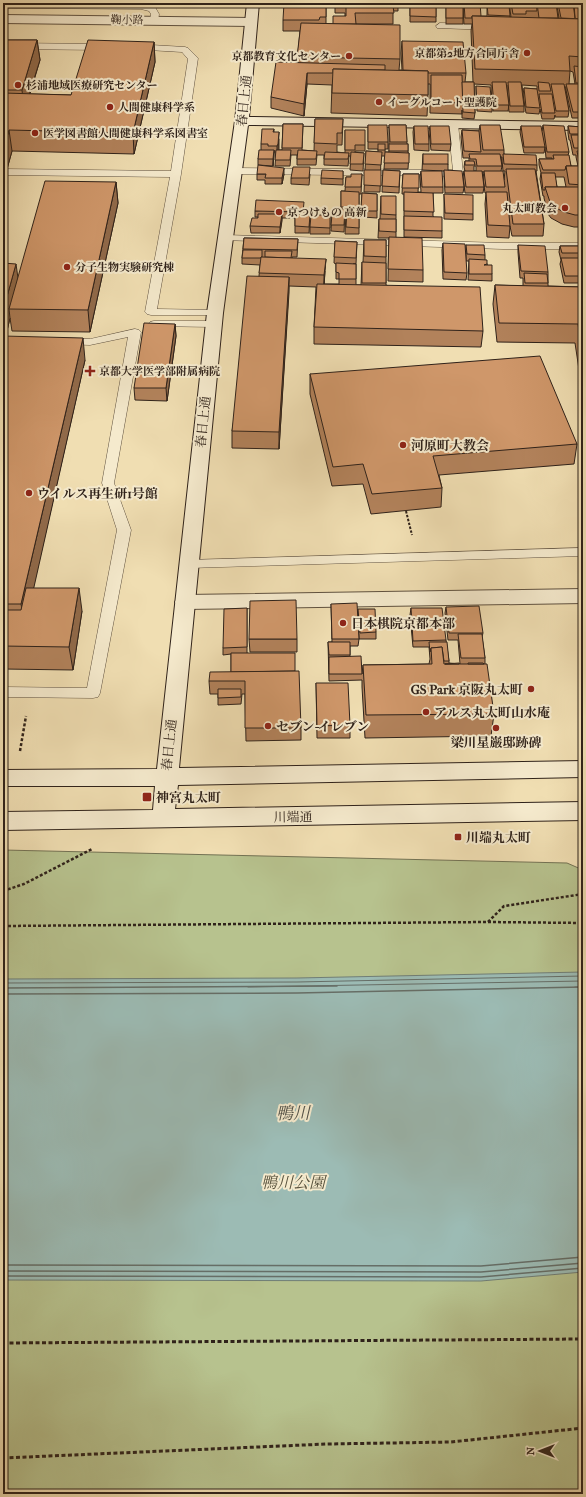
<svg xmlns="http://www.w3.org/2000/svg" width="586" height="1497" font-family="'IM FELL French Canon','Noto Serif JP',serif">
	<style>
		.green { fill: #b7c28e; stroke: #737254 }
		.water { fill: #9cbbb4; stroke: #707e76 }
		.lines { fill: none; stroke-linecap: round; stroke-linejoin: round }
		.shore-far1 { stroke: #666e67; stroke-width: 1 }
		.shore { stroke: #666e67; stroke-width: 1.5 }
		.lane-casing { stroke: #5f5140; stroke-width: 1 }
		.street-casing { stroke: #5f5140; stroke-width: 2 }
		.secondary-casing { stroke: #2f221a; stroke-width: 2 }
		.path-far2 { stroke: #2f221a; stroke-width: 2; stroke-dasharray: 2.5 1.5; stroke-linecap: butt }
		.path-far1 { stroke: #2f221a; stroke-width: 2.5; stroke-dasharray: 3 2; stroke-linecap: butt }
		.path { stroke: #2f221a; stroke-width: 3; stroke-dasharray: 4 2.5; stroke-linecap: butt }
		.lane { fill: #f5eacd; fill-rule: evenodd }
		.street { fill: #f5eacd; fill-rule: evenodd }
		.secondary { fill: #f5eacd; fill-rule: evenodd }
		.wall { fill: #b2825b; stroke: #2f221a; fill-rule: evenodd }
		.shaded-wall { fill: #916a4a; stroke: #2f221a }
		.building { fill: #cf976a; stroke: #2f221a }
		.poi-dot { fill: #8f2418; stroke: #f5eacd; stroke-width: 1.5 }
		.labels { text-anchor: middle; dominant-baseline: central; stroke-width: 4; stroke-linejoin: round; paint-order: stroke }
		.far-street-label { font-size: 11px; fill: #2f221a; stroke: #f5eacd }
		.far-poi-label { font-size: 11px; font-weight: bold; fill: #2f221a; stroke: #f5eacd; text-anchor: start }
		.street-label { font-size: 13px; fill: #2f221a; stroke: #f5eacd }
		.poi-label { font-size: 13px; font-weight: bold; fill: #2f221a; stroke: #f5eacd; text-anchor: start }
		.near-park-label { font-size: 16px; font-style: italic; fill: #58523d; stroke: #f5eacd }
		.near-water-label { font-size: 17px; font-style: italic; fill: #505048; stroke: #f5eacd }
	</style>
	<rect width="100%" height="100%" fill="#f0deb2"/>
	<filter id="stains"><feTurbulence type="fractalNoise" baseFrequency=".005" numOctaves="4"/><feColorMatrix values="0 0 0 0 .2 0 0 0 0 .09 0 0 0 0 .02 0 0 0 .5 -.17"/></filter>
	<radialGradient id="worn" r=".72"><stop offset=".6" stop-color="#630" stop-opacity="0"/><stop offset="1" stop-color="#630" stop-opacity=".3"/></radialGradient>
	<polygon class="green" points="3,850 567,863 583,870 583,1494 3,1494"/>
	<polygon class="water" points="583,972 583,1272 481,1281 3,1280 3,979 297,978"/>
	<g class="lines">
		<g class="shore-far1">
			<polyline points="3,983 297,982 583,976"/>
			<polyline points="248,987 583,981"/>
			<polyline points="575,987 583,987"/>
		</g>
		<g class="shore">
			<polyline points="3,988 337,986"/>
			<polyline points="3,994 297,993 583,987"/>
			<polyline points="3,1265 481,1266 583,1257"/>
			<polyline points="3,1271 481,1272 583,1263"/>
			<polyline points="3,1276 481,1277 583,1268"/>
		</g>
		<defs>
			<g id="lane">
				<polygon points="3,3 142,3 155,7 159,14 158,21 154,24 150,21 151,14 149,11 141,9 3,8"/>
				<polygon points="440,23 492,24 496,27 492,30 437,28 436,26"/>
				<polygon points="3,43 106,44 110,47 106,50 3,49"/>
				<polygon points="134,44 185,47 188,48 198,58 181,174 157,309 215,310 219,311 221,313 219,315 151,315 147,314 145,312 170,177 3,175 3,169 171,171 188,59 182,52 131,49 130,47 131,45"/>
				<polygon points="453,121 458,124 463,173 458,176 235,174 230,171 235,168 453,170 448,124"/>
				<polygon points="225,235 503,243 583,243 583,249 503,249 221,240 220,238"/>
				<polygon points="154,321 214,321 218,322 220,324 218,326 214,327 150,326 148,324 150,322"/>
				<polygon points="135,329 139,330 141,332 114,483 131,530 100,693 98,697 93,698 3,697 3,687 87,688 117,530 102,483 128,337 90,345 64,344 60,343 58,341 60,339 64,338 90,339"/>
				<polygon points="583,548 583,556 188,568 183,567 181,564 183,561 188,560"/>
			</g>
			<g id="street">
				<polygon points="3,15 251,18 256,19 257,22 256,25 251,26 3,23"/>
				<polygon points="583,589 583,603 185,609 178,607 175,602 178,597 185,595"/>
			</g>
			<polygon id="secondary" points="247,3 259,3 249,117 583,122 583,130 248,125 223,313 179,768 583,761 583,777 178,785 175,809 583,802 583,820 3,830 3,812 153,810 155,786 3,786 3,770 157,769 207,313 235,121"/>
		</defs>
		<use href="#lane" class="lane-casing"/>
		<use href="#street" class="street-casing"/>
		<use href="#secondary" class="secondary-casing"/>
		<polyline class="path-far2" points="406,511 412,535"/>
		<g class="path-far1">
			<polyline points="20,751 26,716"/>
			<polyline points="3,891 24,884 92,849"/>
			<polyline points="488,922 504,906 583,894"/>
			<polyline points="3,926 488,922 583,923"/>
		</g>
		<g class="path">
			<polyline points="3,1343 583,1339"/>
			<polyline points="3,1458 327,1444 451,1442 583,1428"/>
		</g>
		<use href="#lane" class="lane"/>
		<use href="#street" class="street"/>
		<use href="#secondary" class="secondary"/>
	</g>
	<g class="wall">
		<path d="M326,3V24H333L345,16V13H335V3H398V11H393V24H356L400,59L399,70H402L401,53L402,41L466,73L465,82H473L471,31L472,24H464L463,9V3L481,16H487V3H497V4L510,16V17H511L509,3H582L583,10V118H572L566,90V87H565L569,111L568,117H555V115L554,119H542L540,109L539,114L526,113L523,95L524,88L537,89V86L522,85L524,106V112H509L507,88V85H506L509,105L508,111H493L491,88V85L474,84L475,113L474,119L462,118V110V114L430,113V84H428V95L427,116L331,113L332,85L307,84L304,116L271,108V97L297,63L300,31H283V20ZM556,6H557L559,18H558ZM570,71L573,72L575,84H569Z"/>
		<polygon points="409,3 436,3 436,22 410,22 410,7 409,7"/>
		<rect x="446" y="3" width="17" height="21"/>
		<polygon points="3,40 37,40 40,60 30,94 71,95 154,42 155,62 134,154 12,151 7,169 3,168"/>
		<polygon points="476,86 492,105 492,112 477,111 476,93"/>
		<polygon points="315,119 343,119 342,145 337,145 337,152 345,153 345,130 365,145 365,151 355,151 355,152 364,153 363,171 350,170 351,156 349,156 348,166 324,165 324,155 317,155 316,165 297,165 297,155 291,155 290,166 275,166 276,152 274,152 273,166 258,165 258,159 261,150 261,144 274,129 274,132 279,139 279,150 282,150 283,124 303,124 302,150 314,151"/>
		<polygon points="368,125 388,142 388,149 385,149 385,152 389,152 389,125 406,125 407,144 408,144 408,153 409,153 408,169 384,169 385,156 381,156 380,192 364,192 366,151 378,152 378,149 368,149"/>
		<path d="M480,125L504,150V154L537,165V171H536L544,224L543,236H512L510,226L509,238L487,237L485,204L486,193H485L483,178L484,172H482L484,187L483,193H465L463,177L464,171H465L464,167L465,161H469V158H463L461,137L462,130L479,131ZM501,157H502V161L503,171H505L504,180L501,171L502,166ZM474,166H476V171H474Z"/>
		<path d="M543,125L569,152L568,155L571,166H578L576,157V155H573L570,140H569L568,133V126L583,127V227H574L562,224L551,218L548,214L544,198V196H543L540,179L541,173L539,165V159H552V158H546L545,147L544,153H524L520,132L521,126L542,131ZM555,177H564L566,187H557Z"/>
		<polygon points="414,126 429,144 429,151 414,150 413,132"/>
		<polygon points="430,126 451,144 450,151 431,150 429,132"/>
		<polygon points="423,154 448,164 448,170 464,187 463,193 445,193 444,177 444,171 422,170"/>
		<polygon points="383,170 400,171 399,193 382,192"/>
		<polygon points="343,171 343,185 321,184 321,178"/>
		<polygon points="421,171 443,187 443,193 433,193 433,216 442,231 442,238 404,237 404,194 402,194 403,174 419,174 418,192 421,192 420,177"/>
		<polygon points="257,174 284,174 282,184 265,184 265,180 257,180"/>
		<polygon points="310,174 309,185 291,184 291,178"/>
		<polygon points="362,174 361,194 359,194 359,234 345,234 346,213 345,213 344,232 331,231 332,215 336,215 341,209 341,191 345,191 346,177 351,177"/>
		<polygon points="116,182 118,203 90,332 12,331 10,318 6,335 3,335 3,263 18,278"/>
		<polygon points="362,193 377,194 377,218 363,217 363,215 361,215"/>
		<polygon points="444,194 473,214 473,220 444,219"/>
		<polygon points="381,196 396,215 396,237 423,270 423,282 388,281 389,238 378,238 379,219 380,219"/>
		<polygon points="304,208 304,214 310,215 309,233 295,233 295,218 282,218 280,233 251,233 250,226 258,218 258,217 255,217 255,211"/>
		<polygon points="330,215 330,234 310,234 310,227"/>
		<polygon points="244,238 298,239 297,257 292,257 292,258 325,271 324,284 339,284 339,279 336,279 336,264 334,263 335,241 357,242 356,264 353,264 356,264 356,285 361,285 362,262 363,263 364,240 386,240 386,285 483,331 481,347 314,344 314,327 316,287 289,286 279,449 232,448 232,431 259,276 260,265 242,264 242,258"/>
		<polygon points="443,243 467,273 466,280 443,279 442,250"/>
		<polygon points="466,245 485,255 485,260 492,274 492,281 468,280 469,261 466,261"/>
		<polygon points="518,245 548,272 548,286 583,287 583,396 575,343 497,342 493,304 495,285 523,286 523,278 520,278 518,252"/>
		<polygon points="560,246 583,246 583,283 564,283 560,264 561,260 559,252"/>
		<polygon points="175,324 176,336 167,401 135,400 134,388"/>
		<polygon points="3,336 85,360 33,588 82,611 73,670 3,669"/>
		<polygon points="310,374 577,444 574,464 439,475 442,488 441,507 371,514 363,484 332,486 310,394"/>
		<polygon points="331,604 359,639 358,646 350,646 350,656 362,674 363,665 429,664 430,659 429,647 413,647 410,615 411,608 446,640 449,661 449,663 460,664 458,640 448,640 445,613 446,607 483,633 482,637 485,658 485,664 494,714 491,736 365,738 362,687 362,680 329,681 328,642 332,642"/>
		<polygon points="247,608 247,653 295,671 301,728 301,740 246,741 245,694 242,694 241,704 218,705 218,694 210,694 209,681 231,672 231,654 223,655 223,648"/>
		<polygon points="358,609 376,632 376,639 359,639 358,616"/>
		<polygon points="249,639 297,639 297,652 250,652"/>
		<polygon points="580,666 583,666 583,697 579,673"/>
		<polygon points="316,683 350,725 350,738 317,738"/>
	</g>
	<g class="shaded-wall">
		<polygon points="37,40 40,60 24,111 22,90"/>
		<polygon points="154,42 155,62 134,154 133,133"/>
		<polygon points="307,73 307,84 304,116 304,104"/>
		<polygon points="9,130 12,151 7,169 4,148"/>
		<polygon points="279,132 278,151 277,152 277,146"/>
		<polygon points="274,150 274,156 273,166 273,159"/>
		<polygon points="284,168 284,174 282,184 282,178"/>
		<polygon points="116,182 118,203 90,332 88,310"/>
		<polygon points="282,214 282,221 280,233 280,227"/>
		<polygon points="326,259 325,271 324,287 324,275"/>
		<polygon points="16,264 19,285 9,309 10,318 6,335 3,316 3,311"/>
		<polygon points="289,277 289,293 279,449 279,432"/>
		<polygon points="175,324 176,336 167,401 166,388"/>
		<polygon points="83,338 85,360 25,627 21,604"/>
		<polygon points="79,588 82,611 73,670 69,647"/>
	</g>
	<g class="building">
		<polygon points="284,3 326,3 326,17 320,17 319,20 283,20"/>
		<polygon points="410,3 436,3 436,17 410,16"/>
		<rect x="446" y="3" width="17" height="15"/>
		<polygon points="464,3 480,3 481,16 472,16 472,18 465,18"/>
		<polygon points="511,3 536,3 537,11 526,11 526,14 513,14"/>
		<polygon points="537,3 556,3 558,18 539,18"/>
		<polygon points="558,3 573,3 575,18 574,3 582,3 583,10 583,19 561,18"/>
		<polygon points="487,4 509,5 510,16 488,15"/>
		<polygon points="346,5 393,6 394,13 355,13 356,24 333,24 333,16 346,16"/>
		<polygon points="472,16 583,19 583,57 569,56 570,71 475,69"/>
		<polygon points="301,23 400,25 400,59 297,57"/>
		<polygon points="3,40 37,40 22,90 3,90"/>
		<polygon points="88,40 154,42 133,133 9,130 4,148 3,148 3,93 71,95"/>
		<polygon points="402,41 463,42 466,73 428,73 428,71 403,70"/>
		<polygon points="276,62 385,65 385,70 333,69 333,73 307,73 304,104 271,97"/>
		<polygon points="574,66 583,67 583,83 576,83"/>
		<polygon points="333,69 428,71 428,95 332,93"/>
		<polygon points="431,75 462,75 463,103 431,102"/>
		<polygon points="462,82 474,82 475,113 463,112"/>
		<polygon points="492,82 506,82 509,105 494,105"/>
		<polygon points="508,82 521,82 524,106 510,106"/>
		<polygon points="538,82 549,83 551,91 539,91"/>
		<polygon points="551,84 564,84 569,111 556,111"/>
		<polygon points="566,84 583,84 583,112 573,112"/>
		<polygon points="476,86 490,87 492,105 477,105"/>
		<polygon points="524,88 537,89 540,108 526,107"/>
		<polygon points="539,94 552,94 555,113 542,113"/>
		<polygon points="315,119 343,119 342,133 337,133 337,144 314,143"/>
		<polygon points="283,124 303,124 302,148 282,148"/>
		<polygon points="368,125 387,125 388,142 368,142"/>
		<polygon points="389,125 406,125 407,142 390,142"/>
		<polygon points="480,125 500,125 504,150 483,150"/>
		<polygon points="543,125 564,126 569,152 547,152"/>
		<polygon points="414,126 428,126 429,144 415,144"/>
		<polygon points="430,126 449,126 451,144 431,144"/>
		<polygon points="521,126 541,126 545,147 524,147"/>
		<polygon points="568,126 583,127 583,134 570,134"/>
		<polygon points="262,129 274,129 273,132 279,132 278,144 277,146 268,146 268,144 261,144"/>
		<polygon points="345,130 365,130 365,145 355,145 355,150 345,150"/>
		<polygon points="462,130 479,131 481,152 464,151"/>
		<polygon points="571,135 583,135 583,148 574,148"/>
		<rect x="378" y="144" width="7" height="6"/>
		<rect x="389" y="144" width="19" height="7"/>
		<polygon points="259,150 274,150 273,159 258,159"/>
		<polygon points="276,150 291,150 290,160 275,160"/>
		<polygon points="298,150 317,151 316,159 297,159"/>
		<polygon points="366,151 382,152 381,165 365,164"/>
		<polygon points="577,151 583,151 583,166 580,166"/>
		<polygon points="325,152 349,153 348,159 324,159"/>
		<polygon points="351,152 364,153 363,164 350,164"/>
		<polygon points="385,152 409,153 409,163 384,163"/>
		<rect x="423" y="154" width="25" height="10"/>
		<polygon points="469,154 500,154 502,166 477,166 476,159 470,159"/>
		<polygon points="503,154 536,155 537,165 504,164"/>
		<polygon points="553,155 569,155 571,166 566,166 565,170 543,170 539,159 554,159"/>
		<polygon points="465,161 474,161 475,165 465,165"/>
		<polygon points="258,165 284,168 282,178 265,178 266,174 257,174"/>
		<polygon points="566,166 583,166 583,185 569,184"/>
		<polygon points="293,167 310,167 309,178 291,178"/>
		<polygon points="506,169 535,169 544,224 513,224"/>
		<polygon points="322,170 343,171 343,179 321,178"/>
		<polygon points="364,170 381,170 381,186 364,185"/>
		<polygon points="383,170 400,171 399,187 382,186"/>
		<polygon points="444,170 462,171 464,187 445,187"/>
		<polygon points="421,171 442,171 443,187 422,187"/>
		<polygon points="464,171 482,171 484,187 466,187"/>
		<polygon points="484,171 503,171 505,187 486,187"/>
		<polygon points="541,173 555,173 557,187 545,187 545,190 543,190"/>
		<polygon points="351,174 362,174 361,187 345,187 346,177 351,177"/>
		<polygon points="403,174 419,174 419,188 402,188"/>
		<polygon points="45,181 116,182 88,310 9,309"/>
		<polygon points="545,187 583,187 583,215 575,215 564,212 552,206 550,202"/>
		<polygon points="341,191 359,192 359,207 341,207"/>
		<polygon points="404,192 433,193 434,212 404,211"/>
		<polygon points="486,192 507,192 510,226 488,225"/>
		<polygon points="362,193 377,194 377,211 363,211 363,208 361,208"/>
		<polygon points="444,194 473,195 473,214 445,213"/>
		<polygon points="381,196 396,196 396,215 381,214"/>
		<polygon points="256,200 304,202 303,212 255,211"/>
		<polygon points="336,209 345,209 344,225 331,225 332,215 336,215"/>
		<polygon points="347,210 359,210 359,228 346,227"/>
		<polygon points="258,214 282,214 280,227 250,226 252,218 258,218"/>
		<polygon points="295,214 310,215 309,227 295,226"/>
		<polygon points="311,215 330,215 330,228 310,227"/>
		<polygon points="404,216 442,217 442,231 404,230"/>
		<polygon points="379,219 396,219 396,232 379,231"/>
		<polygon points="389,237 422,238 423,270 388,269"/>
		<polygon points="244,238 298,239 297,250 243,249"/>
		<polygon points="364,240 386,240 386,257 364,256"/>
		<polygon points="335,241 357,242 356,258 334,257"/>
		<polygon points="443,243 465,244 467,273 444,272"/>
		<polygon points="466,245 484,245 485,255 467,254"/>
		<polygon points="518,245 545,246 548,272 521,271"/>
		<polygon points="560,246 583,246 583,253 562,253"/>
		<polygon points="243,250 262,250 262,257 261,257 261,258 242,258"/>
		<polygon points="265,251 292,251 291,258 265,257"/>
		<polygon points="261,257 326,259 324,275 259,273"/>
		<polygon points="561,258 583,258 583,276 565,276"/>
		<polygon points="469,259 487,260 487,264 484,265 492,265 492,274 469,274"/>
		<polygon points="362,262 386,263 386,283 362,283"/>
		<polygon points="3,263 16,264 3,311"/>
		<polygon points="336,263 356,264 356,279 339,279 339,273 336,272"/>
		<polygon points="524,273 547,274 548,283 525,283"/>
		<polygon points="247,276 289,277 279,432 232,431"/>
		<polygon points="317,284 480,287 483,331 314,327"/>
		<polygon points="495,285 583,287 583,356 578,324 499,323"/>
		<polygon points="144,323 175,324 166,388 134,388"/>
		<polygon points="3,336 83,338 21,604 3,604"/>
		<polygon points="540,356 577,444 433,456 442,488 372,494 363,464 333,467 310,374"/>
		<polygon points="26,588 79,588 69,647 3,646 3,610 21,610"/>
		<polygon points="296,600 297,639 249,639 250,601"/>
		<polygon points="357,603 359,639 332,639 331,604"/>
		<polygon points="479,606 483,633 449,633 446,607"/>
		<polygon points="247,608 247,647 223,648 224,609"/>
		<polygon points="411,608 442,608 446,640 413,641"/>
		<polygon points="358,609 375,609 376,632 360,633"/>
		<polygon points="458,634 482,634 485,658 461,658"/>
		<polygon points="328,642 350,642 350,655 329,655"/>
		<polygon points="429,642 447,642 449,661 444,661 442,647 431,648 430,652"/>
		<polygon points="442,647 444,664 487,664 494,714 366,715 363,665 432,664 431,648"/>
		<polygon points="231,653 295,653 295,671 231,672"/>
		<polygon points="361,656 362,674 329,674 329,657"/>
		<polygon points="459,663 459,664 445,664"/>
		<polygon points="468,663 483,663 484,664 468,664"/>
		<polygon points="580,666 583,666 583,683"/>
		<polygon points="299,671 301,728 245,728 245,681 209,681 210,672"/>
		<polygon points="316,683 348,683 350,725 317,726"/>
		<polygon points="218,689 241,689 241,697 218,698"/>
	</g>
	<g class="poi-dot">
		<circle cx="527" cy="53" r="4"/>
		<circle cx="349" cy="56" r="4"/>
		<circle cx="18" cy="85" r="4"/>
		<circle cx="379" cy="102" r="4"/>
		<circle cx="110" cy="107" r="4"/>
		<circle cx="35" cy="133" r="4"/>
		<circle cx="565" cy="208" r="4"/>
		<circle cx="279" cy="212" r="4"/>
		<circle cx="67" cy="267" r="4"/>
		<path d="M88 365h4v4h4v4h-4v4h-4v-4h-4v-4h4z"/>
		<circle cx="403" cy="445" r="4"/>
		<circle cx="29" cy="493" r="4"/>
		<circle cx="343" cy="623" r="4"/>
		<circle cx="531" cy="689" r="4"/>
		<circle cx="426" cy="712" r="4"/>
		<circle cx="268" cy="726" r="4"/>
		<circle cx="496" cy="728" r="4"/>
		<rect x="142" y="792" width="10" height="10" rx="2"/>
		<rect x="454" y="833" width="8" height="8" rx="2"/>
	</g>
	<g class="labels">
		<g class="far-street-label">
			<text transform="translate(127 20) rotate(1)">鞠小路</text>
		</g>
		<g class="far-poi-label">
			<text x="519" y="53" text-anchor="end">京都第2地方合同庁舎</text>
			<text x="341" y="56" text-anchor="end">京都教育文化センター</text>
			<text x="26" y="85">杉浦地域医療研究センター</text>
			<text x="387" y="102">イーグルコート聖護院</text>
			<text x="118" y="107">人間健康科学系</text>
			<text x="43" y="133">医学図書館人間健康科学系図書室</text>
			<text x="557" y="208" text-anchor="end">丸太町教会</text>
			<text x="287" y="212">京つけもの 高新</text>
			<text x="75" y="267">分子生物実験研究棟</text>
			<text x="99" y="371">京都大学医学部附属病院</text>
		</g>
		<g class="street-label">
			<text transform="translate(244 101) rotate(-84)">春日上通</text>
			<text transform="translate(203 422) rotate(-84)">春日上通</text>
			<text transform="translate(169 745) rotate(-84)">春日上通</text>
			<text transform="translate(293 817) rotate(-1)">川端通</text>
		</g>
		<g class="poi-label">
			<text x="411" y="445">河原町大教会</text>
			<text x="37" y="493">ウイルス再生研1号館</text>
			<text x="351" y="623">日本棋院京都本部</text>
			<text x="523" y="689" text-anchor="end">GS Park 京阪丸太町</text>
			<text x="434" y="712">アルス丸太町山水庵</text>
			<text x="276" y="726">セブン-イレブン</text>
			<text x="496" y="742" text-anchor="middle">梁川星巌邸跡碑</text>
			<text x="156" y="797">神宮丸太町</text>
			<text x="466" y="837">川端丸太町</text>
		</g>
		<g class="near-park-label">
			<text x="293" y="1182">鴨川公園</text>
		</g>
		<g class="near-water-label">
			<text transform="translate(293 1113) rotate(-1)">鴨川</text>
		</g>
	</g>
	<rect width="586" height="1497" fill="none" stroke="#f0deb2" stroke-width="16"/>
	<rect x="4" y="4" width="578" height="1489" fill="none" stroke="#2f221a" stroke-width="2"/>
	<rect x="8" y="8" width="570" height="1481" fill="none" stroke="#2f221a"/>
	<g transform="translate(540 1451) rotate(270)" stroke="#f5eacd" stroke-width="3" paint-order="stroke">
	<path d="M0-3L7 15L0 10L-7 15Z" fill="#2f221a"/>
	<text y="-6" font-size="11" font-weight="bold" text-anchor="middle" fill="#2f221a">N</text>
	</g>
	<rect width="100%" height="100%" filter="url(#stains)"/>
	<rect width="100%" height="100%" fill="url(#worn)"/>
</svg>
